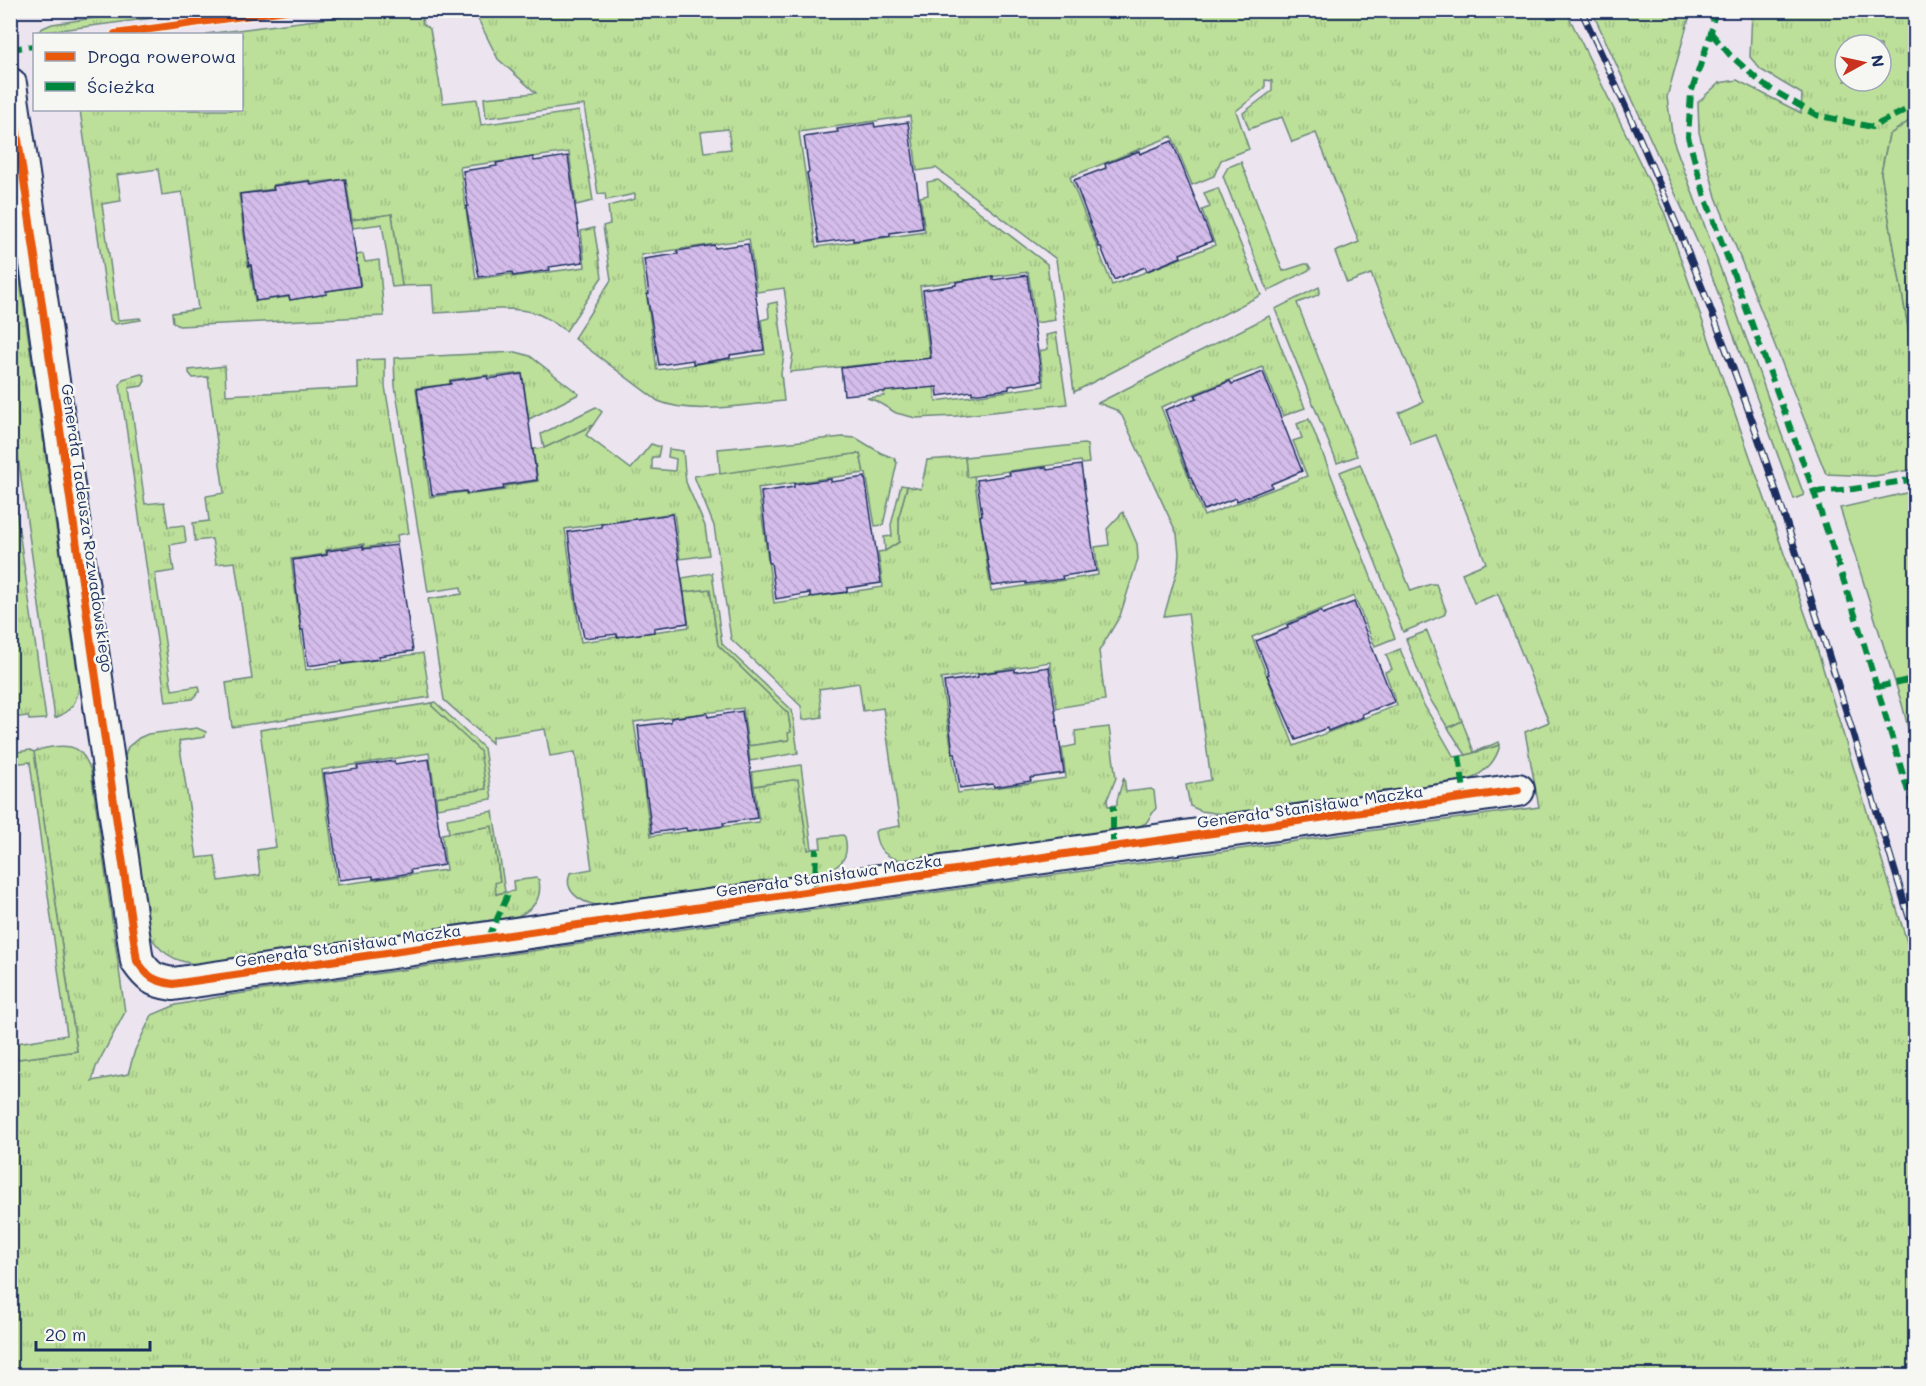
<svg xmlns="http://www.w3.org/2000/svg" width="1926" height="1386" font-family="Mali,sans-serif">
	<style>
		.grass { fill: url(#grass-tufts); stroke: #6c877c; stroke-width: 1.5; fill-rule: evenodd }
		.garden { fill: #bcdf99; stroke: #6c877c; stroke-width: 1.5 }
		.building { fill: url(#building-back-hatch); stroke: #1b2f5e; stroke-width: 1.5 }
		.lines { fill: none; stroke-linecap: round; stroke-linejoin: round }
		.street-casing { stroke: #1b2f5e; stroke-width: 36 }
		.street { stroke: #f6f6f2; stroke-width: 32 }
		.rail-casing { stroke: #1b2f5e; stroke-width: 7 }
		.rail { stroke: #f6f6f2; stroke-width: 4.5; stroke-dasharray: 14; stroke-linecap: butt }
		.quiet { stroke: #00873e; stroke-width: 6; stroke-dasharray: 12 6; stroke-linecap: butt }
		.cycleway-casing { stroke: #f6f6f2; stroke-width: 11 }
		.cycleway { stroke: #e8590c; stroke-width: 8 }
		.labels { text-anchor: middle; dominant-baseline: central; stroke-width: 5; stroke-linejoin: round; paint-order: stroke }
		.street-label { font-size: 16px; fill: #1b2f5e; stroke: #f6f6f2 }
	</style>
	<defs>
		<pattern id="grass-tufts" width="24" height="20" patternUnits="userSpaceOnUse" patternTransform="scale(1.5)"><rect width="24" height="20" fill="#bcdf99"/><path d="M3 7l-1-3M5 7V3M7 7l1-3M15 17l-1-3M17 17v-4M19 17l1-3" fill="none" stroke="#a1c086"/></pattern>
		<pattern id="building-back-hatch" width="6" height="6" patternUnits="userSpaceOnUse" patternTransform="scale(1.5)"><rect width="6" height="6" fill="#d4bceb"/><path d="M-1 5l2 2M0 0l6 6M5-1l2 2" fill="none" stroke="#b5a2cc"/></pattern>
	</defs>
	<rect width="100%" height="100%" fill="#ece5f0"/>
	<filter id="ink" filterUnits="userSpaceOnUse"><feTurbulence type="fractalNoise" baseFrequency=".0167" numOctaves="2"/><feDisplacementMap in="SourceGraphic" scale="12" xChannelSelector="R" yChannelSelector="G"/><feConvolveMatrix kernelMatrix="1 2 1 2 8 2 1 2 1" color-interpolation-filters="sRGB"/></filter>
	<g filter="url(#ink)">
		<g class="grass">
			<polygon points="150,10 207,11 37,33 43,28 52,24"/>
			<path d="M385,11H421L423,24L430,29L443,103L477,99L481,125L579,111L593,201L576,205L569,152L460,167L476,279L511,274L512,277L585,267L581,231L594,228L602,277L566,331C557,325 548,318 538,314C510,304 464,312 434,313L432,285L402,286L392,214L352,220L346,179L311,183L310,180L273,185V189L239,194L248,266H250L255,301L289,297L290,300L327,294V291L361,286L356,255L363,254L365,262L379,260L384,316L179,326L173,322L172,313L198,309L182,192L162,195L158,169L117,175L121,201L102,204L118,320L140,318L141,320L115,324L110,320L80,110H242V34H206Z"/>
			<path d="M476,11H1566L1665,214L1815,642L1915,968V1375H11L10,1060L77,1051L34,752C39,749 45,748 52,747C75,744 83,749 91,771L125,1012L96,1067L92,1081L128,1074L135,1050L152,1015L176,1005L230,995L999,883L1539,807L1525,732L1549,722L1498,594L1474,603L1462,573L1486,563L1436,435L1411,444L1399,413L1423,402L1371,274L1347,283L1335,252L1359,242L1316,133L1292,142L1282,117L1249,129L1243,113L1272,91V81L1265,80V88L1236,111L1249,149L1221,160L1214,176L1192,185L1172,136L1070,177L1112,285L1215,245L1202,210L1210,207L1204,193L1218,188L1261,295L1074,392L1056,259L936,168L917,171L910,116L799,132L816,247L925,232L920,197L928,195L927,182L938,180L1047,264L1055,320L1036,323L1028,272L920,286L936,401L1044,386L1040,351L1048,349L1046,335L1056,333L1067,404L956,416L916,418L896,413L876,401L867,398L884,396L881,363L790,372L793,354L784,288L757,292L749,239L641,255L657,370L765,354L761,320L769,318L768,304L777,302L784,355L781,373L784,401C747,404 693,416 658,401L574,338L611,280L603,226L610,224L608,206L635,199V194L606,200L605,193L598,194L584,105L486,118L484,98L536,93L498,59L477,17ZM728,129L731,149L704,152L701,132Z"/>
			<polygon points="1592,11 1691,11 1667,97 1673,140 1804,495 1794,499 1707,263"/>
			<path d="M1752,11H1915V117L1889,135L1881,173L1915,367V469L1875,476L1826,474L1716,197L1699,132L1698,102L1719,83L1737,80L1801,113L1802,94L1761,70L1750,57ZM1845,45H1881V81H1845Z"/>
			<polygon points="1241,162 1283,271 1305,264 1308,264 1311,269 1268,291 1223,176 1228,167"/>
			<path d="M10,213L79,684C78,701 72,711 55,718L11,408Z"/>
			<polygon points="1319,287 1320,291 1318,295 1297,303 1357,456 1337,463 1275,309"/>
			<path d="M1269,316L1305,408L1283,416L1263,367L1161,407L1204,516L1307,476L1293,441L1302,438L1297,424L1309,419L1395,638L1375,646L1354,596L1252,637L1294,746L1397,705L1385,672L1392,669L1386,655L1400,649L1420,698L1454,757L1466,755L1500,745C1496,762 1486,770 1472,779L1222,814L1201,811L1190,806L1186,785L1211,780L1188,613L1164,616L1178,567L1179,553L1177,534L1122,416L1116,410L1098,403Z"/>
			<path d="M516,352L530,356L579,394L529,419L522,373L489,377L488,375L450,380V384L416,388L430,497L465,492L466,495L505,490V486L538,481L533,449L544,448L593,425L586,435L631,469L651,444L660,447L658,457H652V469L675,471L676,459L668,457L669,449L683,451L686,482L705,526L709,555L680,559L674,513L565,529L581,642L689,627L684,592L710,589L718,645L788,713L791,733L789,740L748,746L743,708L634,722L651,836L759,822L754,786L798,779L808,849L821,848L820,838L843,835L845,837C851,861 837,870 815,874L596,905C580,902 563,891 570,873L592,869L575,752L550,756L545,729L492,737V743L444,700L428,599L462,594L461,587L428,592L395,386L394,358Z"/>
			<polygon points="385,359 385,386 409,533 397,535 398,542 364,548 364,544 326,550 326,554 291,559 306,670 423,653 430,697 232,727 226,683 252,679 235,562 216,564 212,539 195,541 193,523 209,521 206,496 224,493 208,377 193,378 189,373 189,370 225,366 226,395 358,388 357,360"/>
			<polygon points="141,374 144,375 145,381 142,386 129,388 145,504 164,502 168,527 184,525 186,542 170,545 174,571 155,574 172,690 199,686 200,691 193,699 166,702 120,385 123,379"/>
			<path d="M860,453L864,473L758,488L774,603L883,587L878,552L885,551L899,542V516L907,486L921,489L927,460L965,457L967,476H974L991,591L1098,575L1095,547L1109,545L1107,529L1123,512L1137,544L1138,559L1120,616L1099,651L1105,700L1057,708L1050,662L941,679L958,793L1066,778L1062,748L1076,745L1075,731L1109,727L1116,778L1107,800L1108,806L1117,805V800L1124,777L1126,792L1151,789L1154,791L1156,808L1146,823L1138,827L904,860C886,859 877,850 875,832L877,830L900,826L883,708L863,711L859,683L819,689L822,717L803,720L801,706L731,639L714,526L694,476Z"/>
			<polygon points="1360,464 1411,591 1431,584 1436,584 1446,610 1444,615 1403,632 1340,472"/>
			<polygon points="11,474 46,719 29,720 28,716 11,718"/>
			<polygon points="1427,631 1462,721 1448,728 1428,696 1406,639"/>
			<path d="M432,703V706L481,751L486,789L436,797L429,753L322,770L337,885L446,870L442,834L492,826L500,882L496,894L514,891L513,881L536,878L539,880C542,898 535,908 518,916L197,964C175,962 159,953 149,933L125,768L124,759L128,747L139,738L148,734L197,728L206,732L205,737L179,741L197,858L215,856L219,881L260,875L257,850L276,847L260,730Z"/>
		</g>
		<g class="garden">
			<polygon points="1915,117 1915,367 1881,173 1889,135"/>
			<polygon points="392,214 402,286 392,287 382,224 353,228 352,220"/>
			<polygon points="596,407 602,412 593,425 544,448 541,434"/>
			<polygon points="843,437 856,438 881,453 894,458 897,463 883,525 875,526 866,473 864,473 860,453 720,474 718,449"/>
			<polygon points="1084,444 1087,445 1089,463 1082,464 1081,461 967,477 965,457"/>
			<polygon points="901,485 907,486 899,516 899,542 885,551 884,537 892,536 891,525"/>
			<polygon points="1915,491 1916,491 1915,755 1902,704 1840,508"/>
			<polygon points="712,573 722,644 792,710 798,753 750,761 748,746 789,740 788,733 791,732 788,713 718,645 710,589 684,592 682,578"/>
			<polygon points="435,702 484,748 492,799 437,808 436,797 486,789 480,751 432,706 432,703"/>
			<polygon points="1462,721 1474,752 1499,742 1500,745 1466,755 1448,728"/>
			<polygon points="30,750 34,752 77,1051 11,1060 11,1044 67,1035 30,762 11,764 11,753"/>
			<polygon points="801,765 812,849 808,850 798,779 754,786 752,772"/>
			<polygon points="493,811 505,892 496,894 495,883 500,881 492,826 449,833 447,819"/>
		</g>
		<g class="building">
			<polygon points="908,122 923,228 890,233 890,236 853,241 853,238 819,243 807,173 809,172 804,137 838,132 837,129 874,123 875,127"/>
			<polygon points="1172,141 1212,241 1180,254 1181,257 1147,271 1145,267 1114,280 1101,247 1099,247 1074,180 1106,168 1105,164 1139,151 1140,154"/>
			<polygon points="568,156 583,262 549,267 550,270 513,276 512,272 479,277 466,207 468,206 463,171 497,166 496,163 533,157 534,161"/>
			<polygon points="345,179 360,286 326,291 327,294 290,300 289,296 256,301 251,265 249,266 240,194 274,190 273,186 310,181 311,185"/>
			<polygon points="748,244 764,350 730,355 730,358 693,364 693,360 659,365 647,295 649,294 644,259 678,254 677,251 714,245 715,248"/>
			<polygon points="1027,275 1042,381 1009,386 1009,389 972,394 972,391 938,396 937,387 844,395 841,368 931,358 923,290 956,285 956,282 993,276 993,280"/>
			<polygon points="1263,372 1302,471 1271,484 1272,487 1237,501 1236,498 1204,510 1191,477 1190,477 1165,410 1197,398 1195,395 1230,381 1232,384"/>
			<polygon points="522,374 537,480 503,485 504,489 467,494 466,491 432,495 427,460 426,460 417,389 451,384 450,381 487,376 488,379"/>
			<polygon points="1081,465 1096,571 1062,576 1063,579 1026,584 1026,582 992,586 980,516 982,515 977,480 1010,475 1009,472 1046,467 1047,470"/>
			<polygon points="865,477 881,583 847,588 847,592 810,597 810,593 776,599 771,563 769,563 761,492 794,487 794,484 831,479 831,482"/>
			<polygon points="672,514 688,623 654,628 654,632 617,637 617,634 584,638 577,603 568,532 602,527 601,524"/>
			<polygon points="397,545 413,651 379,656 379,659 343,664 342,661 308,666 303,630 301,630 293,560 327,555 327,551 363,546 363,549"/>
			<polygon points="1354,602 1394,702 1362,714 1363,717 1328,731 1327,728 1296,740 1267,675 1269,674 1256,641 1288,628 1287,625 1321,611 1323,614"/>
			<polygon points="1049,667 1064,773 1030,778 1031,781 994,787 993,784 960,788 955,753 953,753 944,682 978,677 978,674 1015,669 1015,672"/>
			<polygon points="742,711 757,818 723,823 724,826 687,831 686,828 652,833 647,797 646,797 638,726 671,722 671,718 707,713 708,717"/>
			<polygon points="429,759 444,865 410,870 411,873 373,879 373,876 339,880 324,774 358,769 357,766 394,761 395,764"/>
		</g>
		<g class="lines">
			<defs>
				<path id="street" d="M10,84L137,961C148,977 153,981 173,984L1113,847L1518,790"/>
			</defs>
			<use href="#street" class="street-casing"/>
			<use href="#street" class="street"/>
			<defs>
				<path id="rail" d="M1581,10C1645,145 1703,282 1753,423C1812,594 1863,767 1916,940"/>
			</defs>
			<use href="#rail" class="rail-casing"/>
			<use href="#rail" class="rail"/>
			<g class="quiet">
				<polyline points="1715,10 1711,33 1691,93 1688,137 1705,197 1814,492 1858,624 1916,818"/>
				<polyline points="1711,33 1730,55 1764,85 1816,115 1872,127 1916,105"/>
				<polyline points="10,49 34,46"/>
				<polyline points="1814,492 1853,489 1916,479"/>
				<polyline points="1878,687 1916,678"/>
				<polyline points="1459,756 1465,797"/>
				<polyline points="1113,847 1113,806"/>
				<polyline points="815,890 816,849"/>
				<polyline points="488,939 509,892"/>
			</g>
			<defs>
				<g id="cycleway">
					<polyline points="115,34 286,10"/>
					<path d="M10,84L137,961C148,977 153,981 173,984L1113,847L1518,790"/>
				</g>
			</defs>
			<use href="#cycleway" class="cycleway-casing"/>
			<use href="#cycleway" class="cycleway"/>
		</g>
	</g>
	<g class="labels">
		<g class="street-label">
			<text transform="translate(88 528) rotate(82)">Generała Tadeusza Rozwadowskiego</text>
			<text transform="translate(1310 806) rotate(-8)">Generała Stanisława Maczka</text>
			<text transform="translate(829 875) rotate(-8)">Generała Stanisława Maczka</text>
			<text transform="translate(348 945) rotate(-8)">Generała Stanisława Maczka</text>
		</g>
	</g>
	<rect width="1926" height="1386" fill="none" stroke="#f6f6f2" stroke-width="36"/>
	<rect x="18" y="18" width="1890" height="1350" fill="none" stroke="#1b2f5e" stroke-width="2" filter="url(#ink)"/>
	<rect x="33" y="33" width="210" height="78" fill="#f6f6f2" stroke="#9ea6b7" stroke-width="1.5"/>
	<rect x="45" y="52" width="30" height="9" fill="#e8590c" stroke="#9ea6b7" stroke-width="1.5"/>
	<text x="87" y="63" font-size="18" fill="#1b2f5e">Droga rowerowa</text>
	<rect x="45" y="82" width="30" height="9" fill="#00873e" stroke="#9ea6b7" stroke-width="1.5"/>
	<text x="87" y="93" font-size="18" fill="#1b2f5e">Ścieżka</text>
	<g transform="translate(1863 63) rotate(82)"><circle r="28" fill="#f6f6f2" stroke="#9ea6b7" stroke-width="1.5"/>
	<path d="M0-4.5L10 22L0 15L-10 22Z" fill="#c8321e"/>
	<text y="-9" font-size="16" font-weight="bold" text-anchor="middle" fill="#1b2f5e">N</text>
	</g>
	<path d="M36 1341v9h114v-9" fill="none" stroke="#1b2f5e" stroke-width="3"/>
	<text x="45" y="1341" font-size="18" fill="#1b2f5e" stroke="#f6f6f2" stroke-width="4.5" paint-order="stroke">20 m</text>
</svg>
